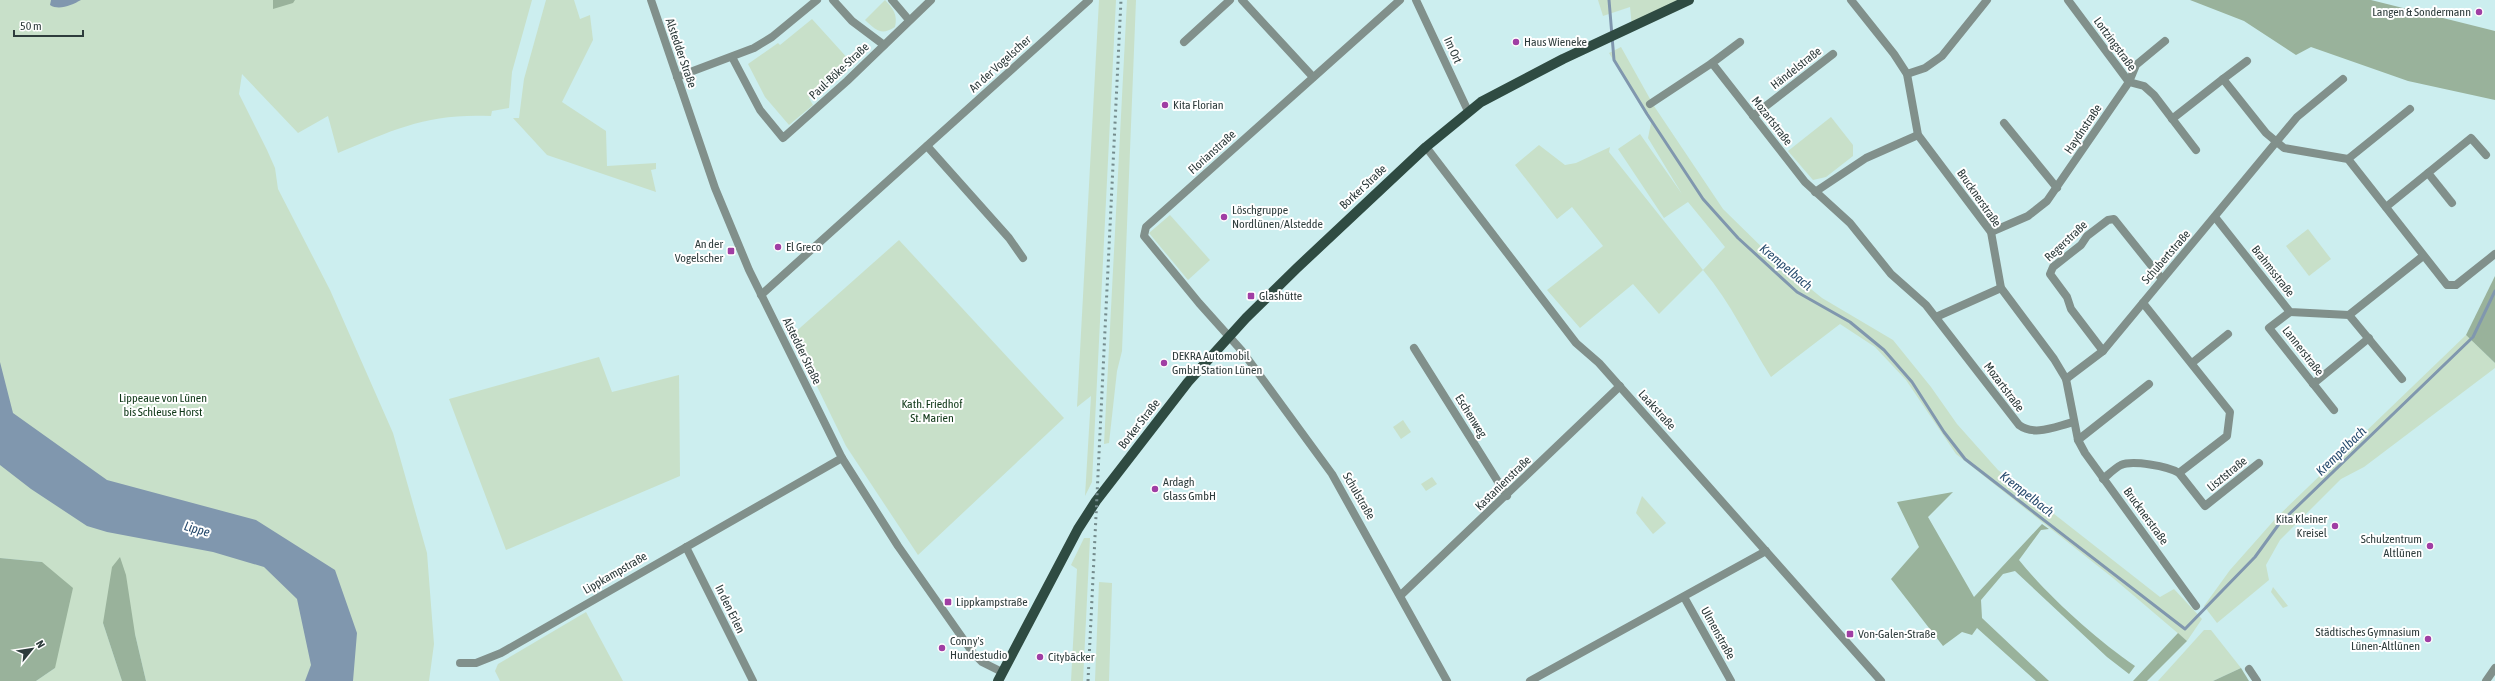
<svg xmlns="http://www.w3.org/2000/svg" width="2495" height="681" font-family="'Asap Condensed',sans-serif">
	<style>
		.green { fill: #c8e0c9 }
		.forest { fill: #99b29b }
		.water { fill: #8097ae }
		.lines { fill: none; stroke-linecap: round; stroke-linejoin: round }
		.stream { stroke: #8097ae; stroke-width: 3 }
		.minor { stroke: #81908b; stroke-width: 8 }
		.tertiary { stroke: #81908b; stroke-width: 8 }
		.primary { stroke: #2f4b42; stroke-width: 10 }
		.rail { stroke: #748b8c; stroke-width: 3; stroke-dasharray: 2 4; stroke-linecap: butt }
		.poi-dot { fill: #a03ea4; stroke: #fff; stroke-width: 1.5 }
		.labels { text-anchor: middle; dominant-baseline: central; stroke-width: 4; stroke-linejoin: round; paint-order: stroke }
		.poi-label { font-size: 12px; fill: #2e3c3c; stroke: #fff; text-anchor: start }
		.street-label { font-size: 12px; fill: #2e3c3c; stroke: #fff }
		.park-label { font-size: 12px; fill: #0e3716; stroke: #fff }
		.water-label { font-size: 13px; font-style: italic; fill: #264a6d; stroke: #fff }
	</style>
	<rect width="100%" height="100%" fill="#cceeef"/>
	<g class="green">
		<path d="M0,0H532L512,72L509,108L492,111L491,116C428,113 395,129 338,153L328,116L298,133L242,74L239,94L267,150L275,168L278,189L330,290L393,433L427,553L434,644L429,681H146L135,634L103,623L122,681H36L55,668L42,562L0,558Z"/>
		<polygon points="546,0 574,0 580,19 590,15 593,40 562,102 606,131 607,166 656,163 656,169 651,170 656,192 547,155 513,118 519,118 524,79"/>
		<path d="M885,0C893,8 898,15 895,27C881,36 876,30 865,20Z"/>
		<polygon points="1099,0 1116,0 1092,482 1085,496 1091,396 1077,407"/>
		<polygon points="1127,0 1136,0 1122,351 1117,371 1109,443 1104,444"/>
		<polygon points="1598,0 1689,0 1632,27 1630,7 1603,16"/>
		<polygon points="812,19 851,62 809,98 813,105 789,125 765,97 748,64 778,43 780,45"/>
		<path d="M1621,47L1654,106L1723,209L1774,259L1822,298L1893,340L1931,387L1957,424L1998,470L2160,597L2174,589L2202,619L2187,641L2113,578L1956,454L1906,380L1875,347L1840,324L1771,377C1748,341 1731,303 1703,270L1659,314L1633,284L1580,328L1547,290L1603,246L1572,207L1557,219L1515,165L1539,145L1565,165L1576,163L1610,147L1609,152L1703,270L1725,247L1688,202L1664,218L1618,149L1640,134L1682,194L1648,138L1651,123L1609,53Z"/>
		<polygon points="1831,117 1853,145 1853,156 1826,177 1813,180 1788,151"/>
		<polygon points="1170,215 1210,260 1188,280 1149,233"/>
		<polygon points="2308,229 2331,259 2309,276 2286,246"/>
		<polygon points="899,240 1064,418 918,555 846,446 792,335"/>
		<polygon points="2466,335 2495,363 2495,368 2364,467 2341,479 2280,540 2266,565 2269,580 2217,623 2204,606 2230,570 2277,517"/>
		<polygon points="599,357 612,392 679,375 680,476 506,550 449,399"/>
		<polygon points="1403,420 1411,432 1401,439 1393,427"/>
		<polygon points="1432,477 1437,484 1426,491 1421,484"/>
		<polygon points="1642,496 1666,523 1653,534 1636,513"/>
		<polygon points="1084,538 1090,538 1083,681 1071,681 1077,569 1071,565"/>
		<polygon points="1099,582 1112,583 1109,681 1095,681"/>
		<polygon points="2273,587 2288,606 2283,608 2271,592"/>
		<polygon points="586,612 623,681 500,681 495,671 498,664"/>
		<polygon points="2204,630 2211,630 2241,668 2213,681 2158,681"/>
	</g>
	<g class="forest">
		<polygon points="273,0 295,0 293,3 273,9"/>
		<polygon points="2190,0 2371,0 2495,31 2495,100 2408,81 2311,47 2296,55 2244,21"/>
		<polygon points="2495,276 2495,363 2466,335"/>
		<path d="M1953,492L1928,517L1974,597L2042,524L2049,529L2041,530L2019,560C2049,597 2096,639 2135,666L2129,674L2107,657L2015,571L2003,574L1981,600L1982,618L2049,681H2036L1977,628L1972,635L1962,632L1943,646L1891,579L1919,547L1897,502Z"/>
		<polygon points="120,557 126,575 135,634 146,681 122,681 103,623 112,567"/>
		<polygon points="0,558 42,562 73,588 55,668 36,681 0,681"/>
		<polygon points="2178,633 2187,641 2147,681 2133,681"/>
		<polygon points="2241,668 2249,681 2213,681"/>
	</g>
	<g class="water">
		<path d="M51,0H81C72,5 59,11 50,5Z"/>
		<polygon points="0,362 13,413 107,480 256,520 335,570 357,633 353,681 305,681 311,665 297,599 264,567 213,552 107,532 87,526 31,489 0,465"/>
	</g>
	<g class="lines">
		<polyline class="stream" points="1609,0 1614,60 1647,114 1703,199 1738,238 1797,292 1850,322 1884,350 1912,382 1944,432 1965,459 2185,629 2255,557 2279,524 2473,337 2495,291"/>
		<g class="minor">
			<polyline points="833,0 852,21 884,45"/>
			<polyline points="892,0 909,20"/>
			<polyline points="1242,0 1313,77"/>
			<polyline points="1400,0 1146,227 1144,236 1199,303 1242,351 1332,474 1447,681"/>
			<polyline points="1416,0 1468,111"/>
			<polyline points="1851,0 1894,54 1907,74 1918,135 1991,232 2001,288 2054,359 2066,379 2078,440 2085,453 2196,606"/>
			<polyline points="2068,0 2129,82 2136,65 2165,41"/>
			<polyline points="1184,42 1230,0"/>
			<path d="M1740,42L1712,63L1805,182L1850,223L1891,274L1926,305L2019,425C2035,437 2056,426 2074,422"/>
			<polyline points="732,57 760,110 783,138 847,81 931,0"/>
			<polyline points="1907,74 1925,68 1942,56 1987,0"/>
			<polyline points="677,77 754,48 772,37 817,0"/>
			<polyline points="2223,79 2247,61"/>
			<polyline points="1650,104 1712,63"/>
			<polyline points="1753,116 1833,54"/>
			<polyline points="2172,119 2223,79 2266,133 2284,148 2348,159 2447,285 2456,285 2495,254"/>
			<polyline points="2004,123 2057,188"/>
			<polyline points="927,146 1009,238 1023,258"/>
			<polyline points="2348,159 2410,109"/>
			<polyline points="2428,173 2452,203"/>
			<polyline points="1815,192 1866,158 1918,135"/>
			<polyline points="2386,207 2471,138 2486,155"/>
			<polyline points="2215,217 2290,312 2349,315 2402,379"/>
			<polyline points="1991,232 2028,216 2047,201 2129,82 2144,86 2154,95 2196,150"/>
			<polyline points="761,295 1089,0"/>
			<polyline points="2290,312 2269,328 2334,410"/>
			<polyline points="2349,315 2423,256"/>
			<polyline points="1936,317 2001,288"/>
			<polyline points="1414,348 1507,496"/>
			<polyline points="2103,351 2071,309 2067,297 2050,274 2053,267 2081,245 2087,236 2108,220 2114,219 2162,279"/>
			<polyline points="2192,363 2228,334"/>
			<polyline points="2066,379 2103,351 2297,117 2343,79"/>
			<polyline points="2313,384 2369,338"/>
			<polyline points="2078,440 2149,384"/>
			<polyline points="2179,473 2205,506 2259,463"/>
			<path d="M2103,479C2109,474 2115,468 2121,465C2132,460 2168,466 2179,473L2227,436L2230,412L2143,303"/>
			<polyline points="686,547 753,681"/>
			<polyline points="1401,595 1620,386"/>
			<polyline points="1684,597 1731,681"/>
			<polyline points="460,663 476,663 501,653 842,458"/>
			<polyline points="2249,669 2257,681"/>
			<polyline points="1530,681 1766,551"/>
			<polyline points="2486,681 2495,668"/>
		</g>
		<g class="tertiary">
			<polyline points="651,0 715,188 749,270 842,458 898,546 973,653 982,662 1002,672"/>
			<polyline points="1426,147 1576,343 1599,363 1630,398 1881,681"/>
		</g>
		<polyline class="primary" points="998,681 1078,529 1096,501 1188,382 1246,318 1297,268 1426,147 1481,102 1563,59 1689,0"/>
		<polyline class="rail" points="1088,681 1121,0"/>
	</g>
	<g class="poi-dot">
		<circle cx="2479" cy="12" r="4"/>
		<circle cx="1516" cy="42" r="4"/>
		<circle cx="1165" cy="105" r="4"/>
		<circle cx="1224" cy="217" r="4"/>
		<circle cx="778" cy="247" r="4"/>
		<rect x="727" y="247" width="8" height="8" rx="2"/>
		<rect x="1247" y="292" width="8" height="8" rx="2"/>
		<circle cx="1164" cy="363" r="4"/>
		<circle cx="1155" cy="489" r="4"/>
		<circle cx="2335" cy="526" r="4"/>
		<circle cx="2430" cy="546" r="4"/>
		<rect x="944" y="598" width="8" height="8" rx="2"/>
		<rect x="1846" y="630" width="8" height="8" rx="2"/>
		<circle cx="2428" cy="639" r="4"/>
		<circle cx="942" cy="648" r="4"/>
		<circle cx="1040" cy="657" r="4"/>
	</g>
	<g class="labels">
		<g class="poi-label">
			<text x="2471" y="12" text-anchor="end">Langen &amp; Sondermann</text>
			<text x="1524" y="42">Haus Wieneke</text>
			<text x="1173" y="105">Kita Florian</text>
			<text x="1232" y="210">Löschgruppe<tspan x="1232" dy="14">Nordlünen/Alstedde</tspan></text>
			<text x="723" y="244" text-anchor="end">An der<tspan x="723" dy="14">Vogelscher</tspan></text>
			<text x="786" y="247">El Greco</text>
			<text x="1259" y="296">Glashütte</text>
			<text x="1172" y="356">DEKRA Automobil<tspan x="1172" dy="14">GmbH Station Lünen</tspan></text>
			<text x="1163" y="482">Ardagh<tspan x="1163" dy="14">Glass GmbH</tspan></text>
			<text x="2327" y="519" text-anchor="end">Kita Kleiner<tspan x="2327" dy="14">Kreisel</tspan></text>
			<text x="2422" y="539" text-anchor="end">Schulzentrum<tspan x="2422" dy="14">Altlünen</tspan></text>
			<text x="956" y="602">Lippkampstraße</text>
			<text x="2420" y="632" text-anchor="end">Städtisches Gymnasium<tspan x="2420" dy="14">Lünen-Altlünen</tspan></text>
			<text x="1858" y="634">Von-Galen-Straße</text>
			<text x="950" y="641">Conny's<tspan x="950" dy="14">Hundestudio</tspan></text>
			<text x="1048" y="657">Citybäcker</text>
		</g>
		<g class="street-label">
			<text transform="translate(2115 44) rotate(54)">Lortzingstraße</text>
			<text transform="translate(1453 50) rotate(66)">Im Ort</text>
			<text transform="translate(681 53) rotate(71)">Alstedder Straße</text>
			<text transform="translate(1000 64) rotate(-42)">An der Vogelscher</text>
			<text transform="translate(1796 68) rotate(-38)">Händelstraße</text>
			<text transform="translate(839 71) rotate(-43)">Paul-Böke-Straße</text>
			<text transform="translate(1772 121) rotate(52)">Mozartstraße</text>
			<text transform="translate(2083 129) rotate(-56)">Haydnstraße</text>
			<text transform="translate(1212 152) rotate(-42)">Florianstraße</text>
			<text transform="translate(1363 187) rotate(-43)">Borker Straße</text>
			<text transform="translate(1979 198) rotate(55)">Brucknerstraße</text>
			<text transform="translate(2066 241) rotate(-43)">Regerstraße</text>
			<text transform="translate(2166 257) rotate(-49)">Schubertstraße</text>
			<text transform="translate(2273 271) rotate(52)">Brahmsstraße</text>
			<text transform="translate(802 351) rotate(64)">Alstedder Straße</text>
			<text transform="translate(2303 351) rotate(52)">Lannerstraße</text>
			<text transform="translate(2004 387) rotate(53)">Mozartstraße</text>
			<text transform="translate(1657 410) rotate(48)">Laakstraße</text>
			<text transform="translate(1471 416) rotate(58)">Eschenweg</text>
			<text transform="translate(1139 424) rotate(-52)">Borker Straße</text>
			<text transform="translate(2227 474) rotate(-39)">Lisztstraße</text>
			<text transform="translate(1503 483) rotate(-44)">Kastanienstraße</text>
			<text transform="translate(1359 496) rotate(60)">Schulstraße</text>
			<text transform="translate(2146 516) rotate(54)">Brucknerstraße</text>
			<text transform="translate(615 573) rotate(-30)">Lippkampstraße</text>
			<text transform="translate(730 609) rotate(64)">In den Erlen</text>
			<text transform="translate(1718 633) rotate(61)">Ulmenstraße</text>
		</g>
		<g class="park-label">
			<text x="163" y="398">Lippeaue von Lünen<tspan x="163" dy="14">bis Schleuse Horst</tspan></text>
			<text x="932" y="404">Kath. Friedhof<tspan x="932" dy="14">St. Marien</tspan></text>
		</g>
		<g class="water-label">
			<text transform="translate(1786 267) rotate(40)">Krempelbach</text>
			<text transform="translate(2341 451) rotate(-44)">Krempelbach</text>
			<text transform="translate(2027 494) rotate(38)">Krempelbach</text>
			<text transform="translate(197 529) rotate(16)">Lippe</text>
		</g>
	</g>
	<g transform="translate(32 649) rotate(60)" stroke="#ffffff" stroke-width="3" paint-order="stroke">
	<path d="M0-3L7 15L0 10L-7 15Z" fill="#2e3c3c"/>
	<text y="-6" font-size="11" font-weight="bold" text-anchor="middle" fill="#2e3c3c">N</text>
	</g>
	<path d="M14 30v6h69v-6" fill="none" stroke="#2e3c3c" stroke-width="2"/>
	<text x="20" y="30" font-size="12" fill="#2e3c3c" stroke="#ffffff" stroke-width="3" paint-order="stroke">50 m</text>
</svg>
